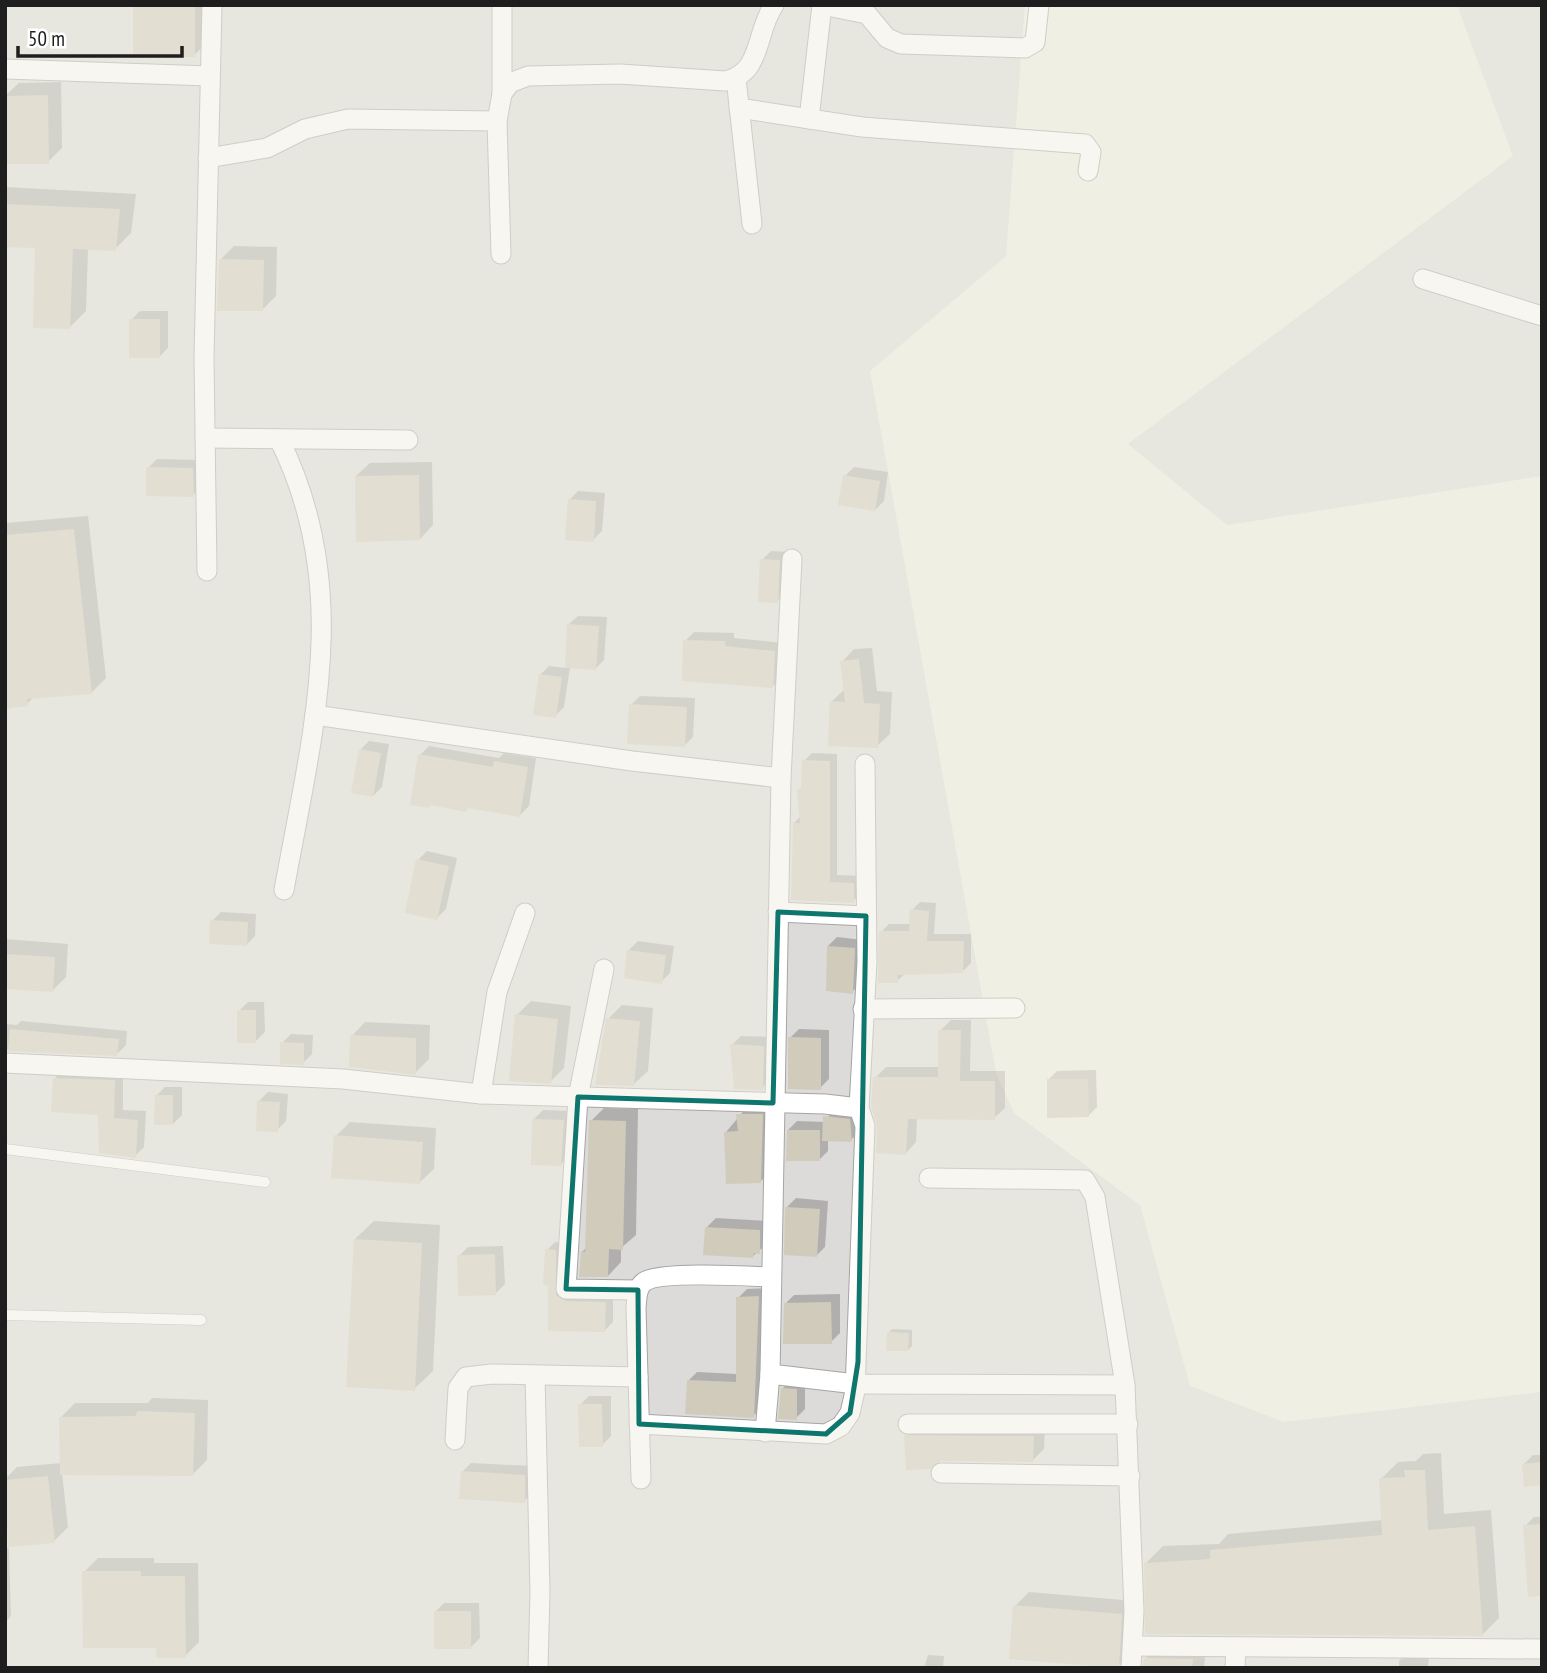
<svg xmlns="http://www.w3.org/2000/svg" width="1547" height="1673" font-family="'PT Sans Narrow',sans-serif">
	<style>
		.residential { fill: #dcdbda }
		.shadow { fill: #0003 }
		.building { fill: #d0cbbb }
		.lines { fill: none; stroke-linecap: round; stroke-linejoin: round }
		.service-casing { stroke: #a5a5a5; stroke-width: 11 }
		.minor-casing { stroke: #a5a5a5; stroke-width: 21 }
		.service { stroke: #fff; stroke-width: 10 }
		.minor { stroke: #fff; stroke-width: 19 }
		.marked { fill: none; stroke: #0f766e; stroke-width: 5; stroke-linejoin: round }
	</style>
	<rect width="100%" height="100%" fill="#f0efe3"/>
	<g class="residential">
		<polygon points="5,5 1025,5 1006,256 870,371 996,1073 1014,1113 1140,1205 1190,1386 1284,1422 1542,1392 1542,1668 5,1668"/>
		<polygon points="1457,5 1542,5 1542,476 1227,525 1128,444 1513,156"/>
	</g>
	<g class="shadow">
		<polygon points="135,5 208,5 208,42 194,55"/>
		<polygon points="61,82 62,148 48,162 5,96 19,83"/>
		<polygon points="5,187 136,194 131,233 115,249 88,248 86,311 69,328 37,246 5,245"/>
		<polygon points="234,246 277,247 276,296 262,310 220,260"/>
		<polygon points="140,311 168,311 168,348 159,357 131,320"/>
		<polygon points="157,459 202,460 202,486 193,495 148,468"/>
		<polygon points="432,462 433,525 420,539 356,476 370,463"/>
		<polygon points="854,467 888,472 884,501 875,510 845,476"/>
		<polygon points="578,491 605,493 602,531 593,540 569,500"/>
		<polygon points="88,516 106,678 91,693 35,696 27,704 5,708 5,523"/>
		<polygon points="771,551 788,552 786,592 777,601 762,560"/>
		<polygon points="578,616 607,617 604,660 595,669 570,667 564,707 555,716 540,675 549,666 566,668 569,624"/>
		<polygon points="694,632 734,633 734,638 783,643 782,677 773,686 685,641"/>
		<polygon points="872,648 877,691 892,692 890,734 877,746 831,702 845,689 842,662 854,649"/>
		<polygon points="640,696 695,698 693,737 684,746 631,705"/>
		<polygon points="369,741 389,744 382,787 373,796 360,750"/>
		<polygon points="429,746 499,758 504,753 536,758 529,806 520,815 469,807 465,810 432,804 429,806 420,755"/>
		<polygon points="812,753 837,754 837,875 861,876 861,893 853,901 793,899 794,823 801,816 799,790 803,786 804,761"/>
		<polygon points="427,851 457,858 446,909 437,918 418,860"/>
		<polygon points="920,902 936,903 934,934 971,934 971,963 963,971 906,973 897,981 881,932 889,924 911,924 912,910"/>
		<polygon points="221,912 256,914 255,936 246,945 212,921"/>
		<polygon points="837,937 863,940 861,983 852,992 828,946"/>
		<polygon points="5,939 68,944 66,977 52,991 5,987"/>
		<polygon points="638,941 674,946 670,973 661,982 629,950"/>
		<polygon points="531,1001 571,1006 564,1068 550,1082 517,1015"/>
		<polygon points="248,1002 264,1002 265,1032 256,1041 239,1011"/>
		<polygon points="622,1005 653,1008 648,1071 634,1084 608,1019"/>
		<polygon points="951,1020 971,1020 970,1071 1005,1071 1005,1108 994,1118 917,1118 916,1142 906,1153 879,1126 875,1078 886,1067 940,1067 940,1031"/>
		<polygon points="21,1021 127,1031 126,1045 117,1054 5,1049 5,1024 17,1025"/>
		<polygon points="365,1022 430,1025 429,1059 415,1073 352,1036"/>
		<polygon points="799,1029 829,1030 829,1079 820,1088 790,1038"/>
		<polygon points="291,1034 313,1035 312,1054 303,1063 282,1043"/>
		<polygon points="741,1036 772,1037 771,1079 762,1088 732,1045"/>
		<polygon points="64,1069 123,1072 123,1110 146,1111 144,1147 135,1156 99,1113 55,1078"/>
		<polygon points="1096,1070 1097,1107 1088,1116 1048,1080 1057,1071"/>
		<polygon points="165,1087 182,1087 182,1115 173,1124 156,1096"/>
		<polygon points="268,1092 288,1094 286,1121 277,1130 259,1101"/>
		<polygon points="752,1101 776,1101 774,1167 761,1181 726,1132"/>
		<polygon points="604,1108 638,1109 636,1235 621,1248 621,1262 608,1276 582,1252 586,1248 591,1121"/>
		<polygon points="834,1108 858,1111 860,1131 851,1140 828,1139 828,1151 819,1160 788,1130 797,1121 825,1122"/>
		<polygon points="543,1110 572,1111 570,1155 561,1164 534,1119"/>
		<polygon points="350,1122 436,1128 434,1169 420,1182 336,1136"/>
		<polygon points="796,1198 828,1201 825,1247 816,1256 787,1207"/>
		<polygon points="716,1218 769,1221 768,1243 753,1256 707,1227"/>
		<polygon points="374,1221 440,1225 433,1371 414,1389 355,1239"/>
		<polygon points="555,1242 563,1243 561,1279 613,1294 613,1322 605,1330 549,1329 547,1250"/>
		<polygon points="503,1246 505,1284 496,1293 459,1256 468,1247"/>
		<polygon points="767,1288 762,1407 753,1416 688,1381 697,1372 737,1374 738,1298 747,1289"/>
		<polygon points="840,1294 840,1333 831,1342 785,1304 794,1295"/>
		<polygon points="892,1329 912,1330 912,1346 908,1350 888,1333"/>
		<polygon points="792,1379 805,1381 805,1409 796,1418 783,1388"/>
		<polygon points="589,1396 611,1396 611,1436 602,1445 580,1405"/>
		<polygon points="152,1398 208,1400 207,1460 193,1474 62,1473 68,1527 54,1541 10,1545 5,1479 17,1467 62,1463 61,1417 75,1403 148,1403"/>
		<polygon points="917,1425 1045,1426 1044,1449 1033,1460 941,1459 906,1436"/>
		<polygon points="1441,1453 1444,1514 1491,1510 1499,1618 1482,1635 1146,1563 1163,1546 1219,1544 1228,1534 1383,1520 1381,1479 1398,1462 1416,1461 1423,1454"/>
		<polygon points="1533,1455 1542,1455 1542,1484 1524,1464"/>
		<polygon points="471,1463 533,1466 533,1492 524,1501 462,1472"/>
		<polygon points="1534,1517 1542,1517 1542,1564 1525,1526"/>
		<polygon points="9,1548 11,1616 5,1623 5,1549"/>
		<polygon points="98,1558 154,1558 154,1563 198,1563 199,1642 185,1656 158,1646 84,1572"/>
		<polygon points="1029,1592 1135,1601 1132,1652 1118,1666 1015,1606"/>
		<polygon points="444,1603 479,1603 480,1638 471,1647 435,1612"/>
		<polygon points="1159,1645 1206,1646 1204,1668 1145,1668 1145,1659"/>
		<polygon points="1408,1652 1429,1652 1428,1668 1399,1668 1399,1661"/>
		<polygon points="928,1655 944,1656 943,1668 924,1668"/>
	</g>
	<g class="building">
		<rect x="133" y="5" width="62" height="52"/>
		<polygon points="48,95 49,164 5,164 5,96"/>
		<polygon points="5,204 120,209 116,251 73,249 70,329 33,328 35,248 5,247"/>
		<polygon points="219,259 264,260 263,311 217,311"/>
		<rect x="129" y="319" width="31" height="39"/>
		<polygon points="146,467 193,468 194,497 146,496"/>
		<polygon points="419,475 420,540 356,542 355,476"/>
		<polygon points="843,475 880,481 875,511 838,505"/>
		<polygon points="568,499 596,501 594,542 565,540"/>
		<polygon points="74,529 92,694 27,699 28,706 5,709 5,535"/>
		<polygon points="760,559 780,560 778,603 758,602"/>
		<polygon points="567,624 599,626 596,670 565,668"/>
		<polygon points="683,640 726,641 725,646 775,651 773,688 682,681"/>
		<polygon points="859,659 864,703 880,704 878,748 828,746 830,701 845,702 840,661"/>
		<polygon points="539,674 562,677 556,718 533,715"/>
		<polygon points="629,704 687,707 685,747 627,744"/>
		<polygon points="359,749 381,753 373,797 351,793"/>
		<polygon points="418,754 493,767 494,761 528,767 520,817 467,808 466,812 430,805 430,808 410,805"/>
		<polygon points="802,760 830,761 830,882 854,883 854,903 791,900 793,823 800,823 797,789 801,789"/>
		<polygon points="416,859 449,866 437,920 405,913"/>
		<polygon points="910,909 929,911 927,941 964,941 963,973 898,975 898,983 878,983 879,931 909,931"/>
		<polygon points="210,920 248,922 247,946 209,944"/>
		<polygon points="827,946 855,948 853,994 826,991"/>
		<polygon points="627,950 666,955 662,984 624,978"/>
		<polygon points="5,954 55,957 53,992 5,989"/>
		<rect x="237" y="1010" width="19" height="33"/>
		<polygon points="515,1014 558,1019 551,1084 509,1081"/>
		<polygon points="606,1018 640,1021 634,1086 595,1085"/>
		<polygon points="10,1029 119,1039 117,1056 8,1051"/>
		<polygon points="938,1030 961,1030 960,1081 995,1081 995,1120 908,1119 906,1155 876,1153 877,1126 871,1106 873,1077 938,1077"/>
		<polygon points="350,1035 416,1038 416,1075 349,1067"/>
		<polygon points="788,1037 821,1038 821,1090 788,1089"/>
		<polygon points="280,1042 304,1043 304,1065 280,1064"/>
		<polygon points="730,1044 764,1046 763,1090 734,1089"/>
		<polygon points="53,1078 115,1080 114,1118 138,1120 136,1158 99,1153 98,1115 51,1112"/>
		<polygon points="1047,1079 1088,1079 1089,1117 1047,1118"/>
		<polygon points="155,1095 173,1095 173,1125 154,1125"/>
		<polygon points="257,1101 280,1102 278,1132 256,1131"/>
		<polygon points="736,1114 763,1114 761,1183 726,1184 724,1132 738,1131"/>
		<polygon points="823,1116 850,1119 852,1142 822,1141"/>
		<polygon points="532,1119 564,1120 561,1166 531,1165"/>
		<polygon points="589,1120 626,1121 623,1250 609,1249 608,1277 579,1277 581,1251 585,1252"/>
		<polygon points="787,1130 820,1130 820,1161 786,1161"/>
		<polygon points="334,1135 423,1142 420,1184 331,1178"/>
		<polygon points="785,1207 820,1209 817,1257 784,1255"/>
		<polygon points="705,1227 760,1230 760,1254 754,1253 753,1258 703,1255"/>
		<polygon points="354,1239 422,1243 415,1391 346,1387"/>
		<polygon points="545,1249 556,1250 556,1295 566,1301 606,1302 605,1332 548,1331 548,1285 543,1284"/>
		<polygon points="495,1254 496,1295 458,1296 457,1255"/>
		<polygon points="759,1296 754,1418 685,1414 687,1380 736,1382 736,1297"/>
		<polygon points="831,1302 832,1344 783,1344 784,1303"/>
		<polygon points="887,1332 909,1333 908,1351 886,1351"/>
		<polygon points="781,1388 797,1389 797,1420 778,1419"/>
		<polygon points="578,1404 602,1404 603,1447 579,1447"/>
		<polygon points="137,1411 195,1413 193,1476 60,1475 59,1417 136,1416"/>
		<polygon points="904,1435 1034,1436 1033,1462 941,1461 930,1469 906,1470"/>
		<polygon points="1542,1462 1542,1485 1524,1487 1522,1464"/>
		<polygon points="1404,1470 1425,1470 1428,1530 1475,1526 1483,1636 1145,1634 1144,1563 1210,1559 1210,1550 1382,1535 1379,1478 1405,1477"/>
		<polygon points="461,1471 525,1475 525,1503 459,1499"/>
		<polygon points="48,1476 55,1543 8,1547 5,1480"/>
		<polygon points="1542,1524 1542,1596 1528,1597 1523,1525"/>
		<polygon points="82,1571 141,1571 141,1576 185,1576 186,1658 157,1658 156,1648 83,1648"/>
		<polygon points="1013,1605 1122,1614 1119,1668 1009,1659"/>
		<rect x="434" y="1611" width="37" height="38"/>
		<polygon points="1144,1658 1193,1659 1192,1668 1143,1668"/>
	</g>
	<g class="lines">
		<defs>
			<g id="service">
				<polyline points="5,1149 265,1182"/>
				<polyline points="5,1315 201,1320"/>
			</g>
			<g id="minor">
				<polyline points="502,5 502,94"/>
				<polyline points="822,5 867,14 887,38 901,44 1025,48 1035,42 1039,5"/>
				<polyline points="5,69 210,76"/>
				<polyline points="736,78 752,224"/>
				<polyline points="739,108 862,127 1085,144 1091,152 1088,171"/>
				<polyline points="809,119 822,5"/>
				<polyline points="208,158 267,148 305,129 348,119 497,121"/>
				<path d="M501,254L497,121L502,94L510,83L528,76L620,74L725,81C763,73 755,32 774,5"/>
				<polyline points="1423,279 1542,316"/>
				<polyline points="205,438 408,440"/>
				<path d="M279,439C354,589 312,734 284,890"/>
				<polyline points="207,571 204,358 212,5"/>
				<polyline points="315,715 632,761 781,778"/>
				<polyline points="778,912 866,916"/>
				<polyline points="604,969 578,1097 566,1289 638,1290"/>
				<polyline points="863,1009 1015,1008"/>
				<polyline points="5,1063 343,1079 481,1094 825,1104 859,1108 865,1126 855,1391 850,1413 841,1426 826,1434 639,1424"/>
				<polyline points="481,1094 497,992 525,913"/>
				<polyline points="859,1108 867,962 865,764"/>
				<polyline points="929,1178 1085,1180 1095,1197 1125,1385 1134,1611 1131,1668"/>
				<polyline points="770,1374 856,1384 1125,1385"/>
				<polyline points="535,1375 540,1592 538,1668"/>
				<polyline points="908,1424 1128,1424"/>
				<polyline points="765,1432 770,1374 781,778 792,559"/>
				<polyline points="455,1440 458,1388 466,1377 492,1374 638,1377"/>
				<polyline points="941,1473 1130,1476"/>
				<path d="M641,1479L636,1308C637,1299 636,1288 644,1282C658,1271 749,1276 771,1277"/>
				<polyline points="1134,1646 1542,1649"/>
				<polyline points="1235,1668 1236,1647"/>
			</g>
		</defs>
		<use href="#service" class="service-casing"/>
		<use href="#minor" class="minor-casing"/>
		<use href="#service" class="service"/>
		<use href="#minor" class="minor"/>
	</g>
	<path d="M0 0H1547V1673H0ZM778,912L866,916L858,1362L850,1413L826,1434L639,1424L638,1290L566,1289L578,1097L773,1103Z" fill="#f0efe3" fill-opacity=".55" fill-rule="evenodd"/>
	<path class="marked" d="M778,912L866,916L858,1362L850,1413L826,1434L639,1424L638,1290L566,1289L578,1097L773,1103Z"/>
	<rect width="1547" height="1673" fill="none" stroke="#1e1e1e" stroke-width="14"/>
	<path d="M18 46v10h164v-10" fill="none" stroke="#1e1e1e" stroke-width="3.5"/>
	<text x="28" y="46" font-size="21" fill="#1e1e1e" stroke="#ffffff" stroke-width="5" paint-order="stroke">50 m</text>
</svg>
